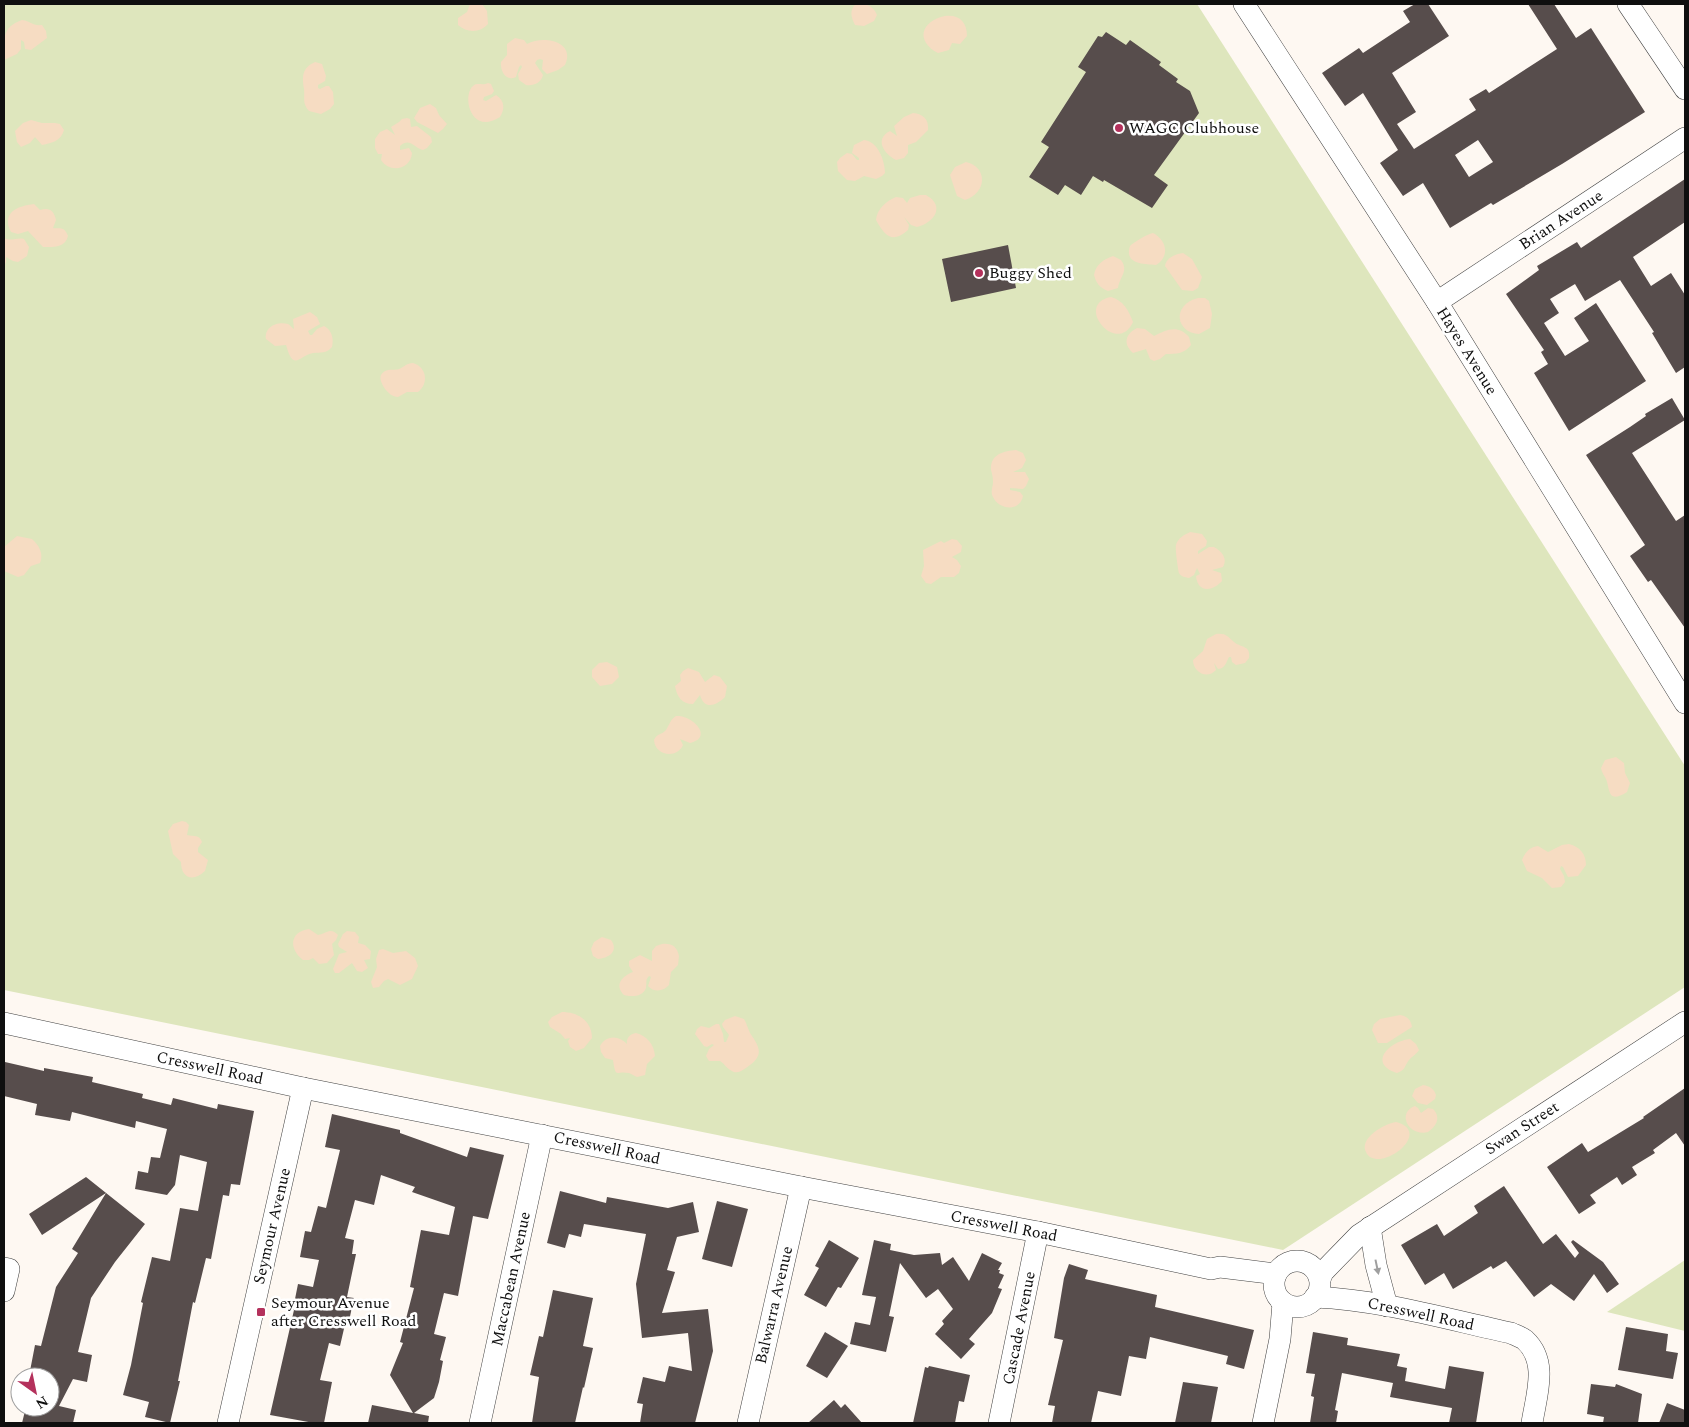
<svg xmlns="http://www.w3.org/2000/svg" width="1689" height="1427" font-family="Spectral,serif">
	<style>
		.green { fill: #dee6bd }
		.sand { fill: #f6dcc2 }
		.building { fill: #574d4c; fill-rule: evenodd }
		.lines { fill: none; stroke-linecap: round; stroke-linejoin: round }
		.street-casing { stroke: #424242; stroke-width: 22 }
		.street { stroke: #fff; stroke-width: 21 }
		.oneway { fill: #9f9f9f }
		.poi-dot { fill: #b4315c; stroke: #fff; stroke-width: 2 }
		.labels { text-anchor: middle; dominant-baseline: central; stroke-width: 5; stroke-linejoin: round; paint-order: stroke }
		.poi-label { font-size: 16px; fill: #0f0f0f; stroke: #fff; text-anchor: start }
		.street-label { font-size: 16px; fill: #0f0f0f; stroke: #fff }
	</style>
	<rect width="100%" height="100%" fill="#fef8f2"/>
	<g class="green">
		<polygon points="4,4 1197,4 1685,766 1685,987 1283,1250 4,990"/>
		<polygon points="1685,1260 1685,1331 1607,1312"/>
	</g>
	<g class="sand">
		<path d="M470,4H482L487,11L488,24C480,33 467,33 458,25V18L467,12Z"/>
		<path d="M856,4C866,4 872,4 877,15L874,21L864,26L855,25C851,17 849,10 856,4Z"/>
		<path d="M945,16C959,14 967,22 967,36L960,44L952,43L949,50L938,53C915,41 921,21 945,16Z"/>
		<path d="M22,20C31,21 32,26 42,25L46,31L47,38L31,50L25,49L24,42L21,40V49L17,54L4,60C4,41 1,27 22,20Z"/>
		<path d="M515,38L524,40L527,44C543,35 576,41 565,65L558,70L547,74L542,69L543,60L540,59L537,60L535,63L543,75C541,83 534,86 526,85L519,80L518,74L522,67L521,65L519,67L516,77C506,82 500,71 501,62L507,55V44Z"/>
		<path d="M315,62L322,64L326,76L325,81L318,85V88L320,89L326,86H329L333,92L334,104L330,109L321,114L309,111C302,103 305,99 304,89C302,76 302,68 315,62Z"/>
		<path d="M488,83L491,84L494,91L492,94L484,97L483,100L486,101L496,95C505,101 505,109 500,117C470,136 462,95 473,86C477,82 483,86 488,83Z"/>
		<polygon points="430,104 436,108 439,115 447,124 443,129 438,133 417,122 414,118 420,108"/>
		<path d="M913,113C923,114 929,119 928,130L916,142L908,145V153L904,158L896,160C884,154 874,139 890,131L897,136L894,126L904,117Z"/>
		<path d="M407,118L410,119L411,127L417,126L431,137L432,142L427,148L423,150C414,148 410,137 400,146V150L409,148L412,153C411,169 390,174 381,160L382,154H378L375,148V139L380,132L387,129L395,135L391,127L399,122L402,119Z"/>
		<path d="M31,120L42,123H55L60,124L64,130C61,141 52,143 42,145L35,137L30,143L21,147L17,142L15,131L23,123Z"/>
		<path d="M864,140C878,141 885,161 885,173L882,176L876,179L864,176L855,181L847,180L838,171L837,162L840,158L847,153L852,154L857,160H859V158L852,153L854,145Z"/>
		<path d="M966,162C988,167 987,193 965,200L957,196L950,175L955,167Z"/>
		<path d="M920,195H926C946,206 934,223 917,227L911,225L904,217L909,225L908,230C892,244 885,236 876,220C877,209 886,201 896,197L903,198L907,203L910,198Z"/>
		<path d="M34,204L40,210C49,207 54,210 56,220L53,228C61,229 64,226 68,236C65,248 54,247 43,247L28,231L18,234L11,232C1,212 18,206 34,204Z"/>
		<path d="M1153,233C1167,240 1170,257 1156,265C1143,264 1124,264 1130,246C1134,242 1147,234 1153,233Z"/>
		<path d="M4,238C11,242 17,237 24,239L29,247L27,256L18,262L13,261L6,257V262L4,266Z"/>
		<path d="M1183,253L1192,259L1202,277L1198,288L1193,291L1182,290L1165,266C1166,258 1175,254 1183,253Z"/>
		<path d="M1113,256L1121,260C1129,271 1120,276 1118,288L1108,291C1100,288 1096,283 1094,275C1096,264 1103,260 1113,256Z"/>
		<path d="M1111,297C1123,300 1129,311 1133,322C1117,357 1073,304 1111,297Z"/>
		<path d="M1198,298H1205L1209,301L1212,314L1210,328L1199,334C1176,333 1171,305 1198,298Z"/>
		<path d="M310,312L317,317L320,324L308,331L310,335H312L317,329L324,326C332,330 334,339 332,347C326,354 321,352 313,353C299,355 294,373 286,345L275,346L266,339C264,327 277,321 288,324C290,325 292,328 294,329L293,319Z"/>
		<path d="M1137,328L1145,329L1154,336C1166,330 1178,324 1189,337L1191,345C1184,354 1176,354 1166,354L1160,359L1154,361L1150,359L1146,349L1133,353C1123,344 1125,334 1137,328Z"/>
		<path d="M413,363C427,367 429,384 418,392H407L398,397C388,397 378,381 381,375C386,367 393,371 399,369C404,367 407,363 413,363Z"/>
		<path d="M1016,450L1023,453L1026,460L1022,468L1013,472H1025L1029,479L1026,486L1023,489L1010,488V490L1020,492L1023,496C1020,512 999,510 993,497C990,492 993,487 993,482C993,477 992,474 991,470C990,454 1004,451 1016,450Z"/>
		<path d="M1190,532L1202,534L1207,541L1206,546L1198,551V554L1209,547H1214C1222,551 1228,559 1223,567L1212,570L1221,573L1222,581C1213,591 1198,594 1196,576L1200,574L1197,568L1194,575L1189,578C1185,577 1181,577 1179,573C1178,570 1175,548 1176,545C1178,538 1184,535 1190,532Z"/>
		<path d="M17,536L32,539C39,545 44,554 40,563L31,566L24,575L18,577L4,571V547Z"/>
		<polygon points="952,539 957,540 962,546 961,552 952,557 957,560 961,566 959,573 954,577 941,577 931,584 926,583 921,576 924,566 923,550 941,541 944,543"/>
		<path d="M1216,634C1226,633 1227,636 1234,642C1241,648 1251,645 1249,658L1245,663L1236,665L1232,662L1231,657H1229C1226,662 1226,668 1218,669L1214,663L1216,670C1207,680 1193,672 1193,660L1203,651L1207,639Z"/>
		<polygon points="607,662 617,667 619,677 612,684 600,686 592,677 592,670 599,663"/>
		<path d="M688,668L699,672L705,682L714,675L720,677L727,686L725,697C716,706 704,710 700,695L693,704C682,704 677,697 675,686L681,681L680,675L683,671Z"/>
		<path d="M676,716C691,714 715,737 690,743L680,739L683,745C677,759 655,756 654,740C657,733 662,735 666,730C670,724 670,720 676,716Z"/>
		<path d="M1616,757L1624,763L1625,773L1630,783L1627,792C1607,805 1610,788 1606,779C1604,775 1602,773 1601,768L1605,760Z"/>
		<path d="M182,821L186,822L189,825L187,835C194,837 199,834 202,842L198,848V852L208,860L205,871C194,882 181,879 181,862L173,854L168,831L173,824Z"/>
		<path d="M1569,844C1580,847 1586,854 1586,865L1578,876L1568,877L1563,867L1561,866L1560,869L1564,876L1565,882L1561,887L1552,888L1542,878L1527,871L1522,860C1525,852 1530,847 1538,846L1548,852L1562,845Z"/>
		<path d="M309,929L318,935C327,933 331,927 338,935L336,940L332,944L334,955L327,963L319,964L313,958L309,960H303C289,949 289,932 309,929Z"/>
		<polygon points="347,931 355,932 359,937 358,943 365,945 371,951 370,959 364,960 368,968 362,972 357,971 352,963 339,973 335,973 333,969 339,954 347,952 339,947 338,944 343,934"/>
		<path d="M602,937L611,940C619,951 609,958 598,959L593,956L591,949L594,942Z"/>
		<path d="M662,944C671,943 677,946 679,956L678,965L671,972L669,985C664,991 654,993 648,986L651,977L649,976C645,980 647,982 646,988C643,997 631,997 624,995C614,985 622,976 633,972L629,966V961L640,955L652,961V951L656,946Z"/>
		<polygon points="383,949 393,953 406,951 415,958 418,966 412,979 400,985 388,979 384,981 379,987 373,988 371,982 377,967 376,959 379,950"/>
		<path d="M562,1012C578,1012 592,1021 592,1038L584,1048L576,1051L570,1047L568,1041L570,1038L565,1039L561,1034L550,1027L548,1022L552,1017Z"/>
		<path d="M1400,1015C1407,1016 1411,1020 1412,1027L1387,1043H1378L1372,1030L1374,1024L1380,1019Z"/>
		<path d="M735,1016L744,1019C747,1024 748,1029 750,1033C761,1049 764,1056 746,1068C742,1071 736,1074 732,1071C727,1069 725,1064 720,1061H709L706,1056L709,1049L714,1045L712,1044L707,1047L704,1046L695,1034L697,1029L701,1026L709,1028L716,1024H719L723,1034L724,1042H726L729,1035L723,1027L722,1024L725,1020Z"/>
		<path d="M636,1033C647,1036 654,1044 655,1056L647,1064L645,1075L637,1077C634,1076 632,1074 629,1073C616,1070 616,1080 613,1060L605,1058L601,1052L600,1046C606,1035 619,1035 627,1044C626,1038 630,1034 636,1033Z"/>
		<path d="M1410,1039L1416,1044L1419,1050C1416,1055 1412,1056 1409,1060C1404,1066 1406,1070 1397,1073C1367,1063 1390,1041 1410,1039Z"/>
		<path d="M1423,1085C1430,1086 1434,1089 1436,1095L1435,1099L1427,1105L1418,1103L1412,1096L1415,1089Z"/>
		<path d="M1415,1106L1418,1108L1421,1113L1428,1108L1433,1109C1441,1117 1437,1126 1428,1132C1409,1137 1396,1113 1415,1106Z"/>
		<path d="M1396,1122C1427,1130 1398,1159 1378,1159C1373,1159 1368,1157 1366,1152C1359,1138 1384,1124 1396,1122Z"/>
	</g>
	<g class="building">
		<path d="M1415,4H1428L1449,36L1392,73L1416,112L1397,124L1414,149L1476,110L1469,99L1486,89L1489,93L1557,49L1528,4H1554L1576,38L1591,28L1645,112L1562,164L1493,205L1491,203L1450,228L1423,183L1403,196L1380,163L1398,150L1363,93L1345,106L1322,73L1359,48L1363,53L1410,22L1403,11ZM1478,140L1493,162L1469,177L1455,155Z"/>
		<polygon points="1106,32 1126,45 1130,40 1161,62 1159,65 1178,79 1176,82 1190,91 1199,113 1154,175 1168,185 1152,208 1104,180 1103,182 1093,176 1081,195 1065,185 1058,195 1029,177 1049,147 1041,142 1086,72 1078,67 1098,36 1102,37"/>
		<polygon points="1685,179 1685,222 1633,257 1651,286 1671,273 1685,295 1685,367 1676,373 1652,333 1654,332 1620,280 1585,301 1575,284 1550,299 1559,313 1544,323 1565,356 1589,341 1574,318 1596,303 1646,381 1569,431 1534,373 1548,364 1541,352 1544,350 1506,294 1539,270 1537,266 1577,242 1581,248"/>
		<polygon points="1008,245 1016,288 951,302 942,259"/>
		<polygon points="1672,398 1685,420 1632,453 1676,521 1685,515 1685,628 1651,580 1648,582 1630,556 1645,545 1586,455 1630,427 1646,416 1645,414"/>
		<polygon points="5,1062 44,1071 44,1068 93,1077 92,1082 143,1094 142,1098 171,1105 173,1098 217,1109 218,1104 254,1111 240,1185 231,1184 229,1196 223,1195 211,1259 206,1258 195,1303 193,1302 178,1381 180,1381 170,1423 145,1417 149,1402 123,1395 131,1365 143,1303 141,1302 152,1257 170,1261 180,1208 198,1211 207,1162 180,1155 175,1185 167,1195 135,1189 138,1171 148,1173 151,1157 160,1158 167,1129 136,1121 135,1128 72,1112 70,1121 35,1115 37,1104 4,1096 4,1069"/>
		<polygon points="1685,1088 1685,1146 1676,1133 1653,1150 1655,1153 1632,1167 1637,1175 1622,1185 1617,1177 1590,1195 1596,1203 1579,1214 1547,1167 1582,1143 1588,1152 1644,1118 1643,1117"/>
		<polygon points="332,1114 400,1130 400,1133 467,1157 470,1147 504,1155 488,1219 473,1216 458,1296 444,1293 434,1334 446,1337 440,1360 443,1361 439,1382 434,1398 414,1413 429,1416 428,1423 368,1423 372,1405 413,1413 390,1375 403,1343 400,1342 414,1288 410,1287 421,1230 449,1235 455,1207 412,1192 415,1187 381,1175 374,1205 355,1200 345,1238 354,1240 352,1254 356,1254 347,1297 354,1298 349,1321 346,1320 340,1346 329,1343 320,1380 332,1382 324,1423 314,1423 270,1415 294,1310 293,1309 298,1284 313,1287 319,1260 300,1257 305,1231 311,1232 318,1206 326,1208 340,1150 325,1147"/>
		<polygon points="86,1177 145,1224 115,1262 91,1298 78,1352 92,1355 87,1382 73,1379 59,1406 76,1410 73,1423 22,1423 26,1407 50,1407 50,1375 30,1371 35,1345 41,1346 56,1287 78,1253 72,1249 106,1193 42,1235 29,1214"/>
		<polygon points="1504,1186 1543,1244 1556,1234 1575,1258 1579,1253 1571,1242 1573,1240 1603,1262 1619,1284 1607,1293 1594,1274 1574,1301 1551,1284 1534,1297 1506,1261 1493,1269 1491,1266 1453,1289 1444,1273 1425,1285 1401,1245 1437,1224 1444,1236 1478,1213 1474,1206"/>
		<polygon points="560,1191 606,1203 607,1197 668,1208 693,1202 699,1232 677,1237 667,1270 675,1272 662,1313 708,1309 713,1351 695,1423 640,1423 643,1404 637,1403 643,1377 665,1382 669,1366 692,1371 688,1333 642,1338 636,1284 646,1234 584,1224 581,1237 569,1234 565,1248 547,1243"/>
		<polygon points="717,1201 748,1209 732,1267 702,1259"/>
		<polygon points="829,1240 859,1258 841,1288 838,1287 826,1307 804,1295 819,1268 815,1266"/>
		<polygon points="874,1240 891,1244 890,1250 914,1255 940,1253 942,1265 953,1257 969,1281 982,1253 1002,1263 998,1270 1000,1270 999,1273 1004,1275 998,1288 1002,1289 992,1313 969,1339 975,1344 961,1359 935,1334 944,1324 942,1321 953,1309 938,1289 926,1298 900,1263 889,1316 894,1317 886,1352 850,1344 855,1322 870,1325 876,1297 862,1295"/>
		<polygon points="1069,1264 1088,1270 1085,1279 1157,1295 1155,1307 1254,1330 1244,1369 1226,1364 1228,1356 1150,1337 1146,1359 1129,1356 1121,1396 1098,1391 1091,1423 1052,1423 1055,1406 1048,1405 1063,1340 1054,1338 1064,1278"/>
		<polygon points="553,1290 593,1298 583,1346 593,1348 584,1388 583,1387 575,1423 532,1423 539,1377 530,1375 539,1336 543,1337"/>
		<polygon points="1626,1327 1668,1334 1666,1351 1678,1353 1673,1379 1618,1370"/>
		<polygon points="825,1332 848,1346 827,1378 806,1366"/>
		<polygon points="1313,1332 1348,1338 1347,1345 1400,1354 1397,1366 1407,1368 1405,1381 1445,1389 1449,1366 1484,1372 1476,1423 1449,1423 1452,1408 1390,1397 1393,1383 1342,1373 1335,1410 1338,1411 1336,1423 1310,1423 1314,1397 1311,1396 1315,1374 1306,1373"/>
		<polygon points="929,1366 970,1375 964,1402 959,1401 955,1423 913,1423 925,1367 928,1368"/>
		<polygon points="1183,1382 1218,1387 1211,1423 1175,1423"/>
		<polygon points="1591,1384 1615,1387 1616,1384 1642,1394 1638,1423 1603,1423 1604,1417 1587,1414"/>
		<polygon points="834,1400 841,1408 845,1404 862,1423 808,1423"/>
		<polygon points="1667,1403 1685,1410 1685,1423 1659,1423"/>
	</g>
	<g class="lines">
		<defs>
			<g id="street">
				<polyline points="1244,4 1437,302 1685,703"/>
				<polyline points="1628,4 1685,89"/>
				<polyline points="1437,302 1685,138"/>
				<polyline points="4,1023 303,1088 801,1187 1038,1232 1211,1269 1220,1267 1276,1274"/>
				<polyline points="1370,1227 1376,1265 1387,1306"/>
				<circle cx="1297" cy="1284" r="23"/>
				<polyline points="4,1268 9,1269 4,1291"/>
				<polyline points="1320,1279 1323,1272 1359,1235 1685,1022"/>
				<path d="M1315,1297C1382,1300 1446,1319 1511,1333C1515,1335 1521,1337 1525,1340C1549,1362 1536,1396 1532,1423"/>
				<polyline points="228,1423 303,1088"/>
				<polyline points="480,1423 542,1135"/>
				<polyline points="748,1423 801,1187"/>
				<polyline points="999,1423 1038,1232"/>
				<polyline points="1263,1423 1280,1339 1283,1303"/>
			</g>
		</defs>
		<use href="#street" class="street-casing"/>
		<use href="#street" class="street"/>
	</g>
	<defs><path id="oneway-solid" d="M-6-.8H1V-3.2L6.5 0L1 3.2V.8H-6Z" transform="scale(1.25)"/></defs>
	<use class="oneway" href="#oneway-solid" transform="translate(1377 1267) rotate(78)"/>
	<g class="poi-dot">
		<circle cx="1119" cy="128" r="5"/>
		<circle cx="979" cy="273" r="5"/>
		<rect x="256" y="1307" width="10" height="10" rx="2.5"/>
	</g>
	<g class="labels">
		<g class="poi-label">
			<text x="1129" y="128">WAGC Clubhouse</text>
			<text x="989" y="273">Buggy Shed</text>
			<text x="271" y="1303">Seymour Avenue<tspan x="271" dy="18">after Cresswell Road</tspan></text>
		</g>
		<g class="street-label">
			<text transform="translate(1561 220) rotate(-33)">Brian Avenue</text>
			<text transform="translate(1467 351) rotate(58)">Hayes Avenue</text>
			<text transform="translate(210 1068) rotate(12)">Cresswell Road</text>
			<text transform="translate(1522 1128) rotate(-33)">Swan Street</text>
			<text transform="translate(607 1148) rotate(12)">Cresswell Road</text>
			<text transform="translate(272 1226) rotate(-77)">Seymour Avenue</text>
			<text transform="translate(1004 1226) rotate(11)">Cresswell Road</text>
			<text transform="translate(511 1279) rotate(-78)">Maccabean Avenue</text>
			<text transform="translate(774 1305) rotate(-77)">Balwarra Avenue</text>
			<text transform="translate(1421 1314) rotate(12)">Cresswell Road</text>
			<text transform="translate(1019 1328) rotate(-79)">Cascade Avenue</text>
		</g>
	</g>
	<rect width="1689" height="1427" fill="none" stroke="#0f0f0f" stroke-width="10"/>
	<g transform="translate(35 1392) rotate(147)"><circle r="24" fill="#ffffff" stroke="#9f9f9f"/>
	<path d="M0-4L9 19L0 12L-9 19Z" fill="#b4315c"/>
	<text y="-8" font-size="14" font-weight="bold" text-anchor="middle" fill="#0f0f0f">N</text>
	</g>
</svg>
